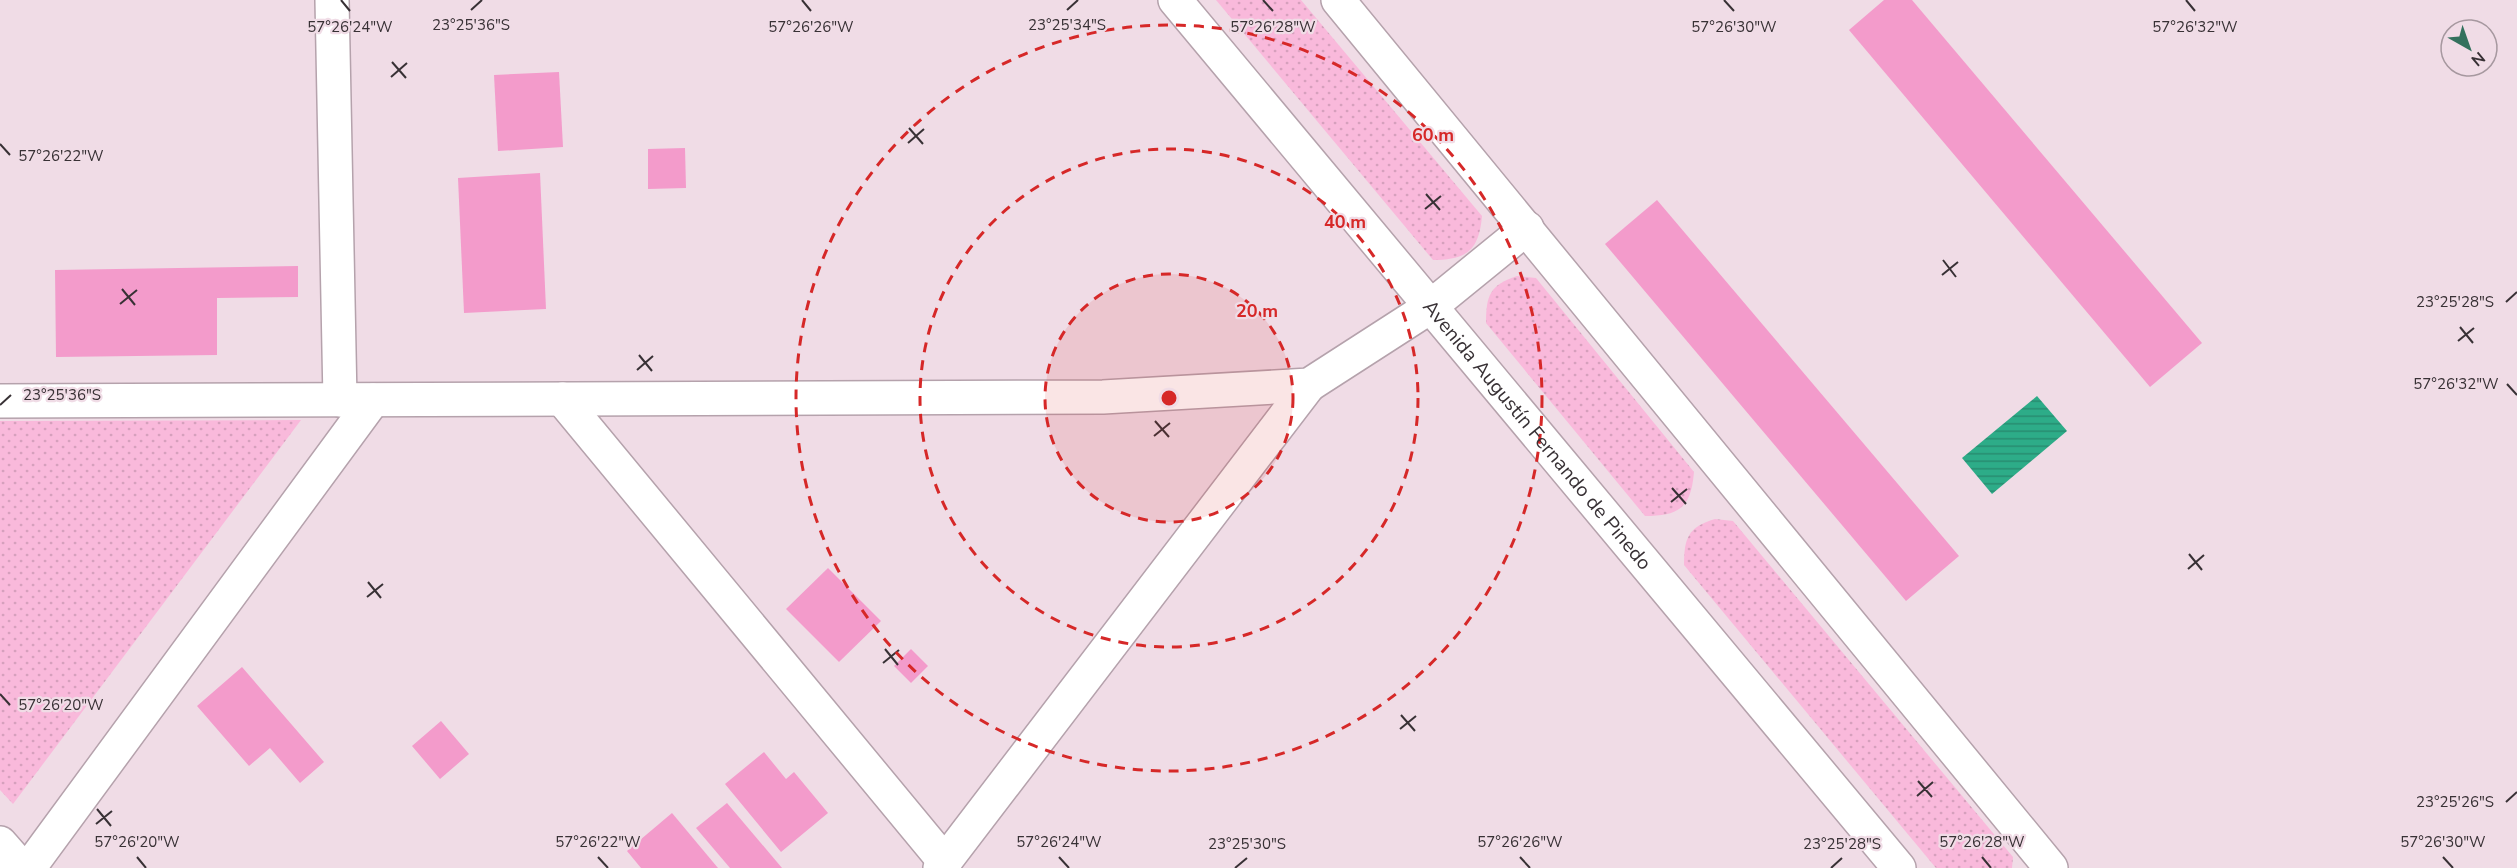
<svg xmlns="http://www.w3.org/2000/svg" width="2517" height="868" font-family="'Nunito Sans',sans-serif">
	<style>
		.park { fill: url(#park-dots) }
		.water { fill: url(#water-rules) }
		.building { fill: #f39bcb }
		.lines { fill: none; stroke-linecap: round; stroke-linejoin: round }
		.minor-casing { stroke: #b5a2ac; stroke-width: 36 }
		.minor { stroke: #fff; stroke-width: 33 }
		.ticks { fill: none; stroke: #383135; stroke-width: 2 }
		.ring { fill: none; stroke: #d62828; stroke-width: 3; stroke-dasharray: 10 8 }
		.labels { text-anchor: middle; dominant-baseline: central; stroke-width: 4.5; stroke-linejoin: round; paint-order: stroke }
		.street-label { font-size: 20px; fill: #383135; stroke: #f0dce6 }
		.ticks-label { font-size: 15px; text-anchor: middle; fill: #383135; stroke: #f0dce6; stroke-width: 4.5; stroke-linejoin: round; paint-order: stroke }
		.centre { fill: #d62828; stroke: #f0dce6; stroke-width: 3 }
		.ring-label { font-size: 18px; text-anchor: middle; font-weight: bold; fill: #d62828; stroke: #f0dce6; stroke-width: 4.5; stroke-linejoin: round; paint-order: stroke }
	</style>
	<defs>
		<pattern id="park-dots" width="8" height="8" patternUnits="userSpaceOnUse" patternTransform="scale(1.5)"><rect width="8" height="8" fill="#f9b9db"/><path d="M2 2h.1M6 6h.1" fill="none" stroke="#d6a0bd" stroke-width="1.8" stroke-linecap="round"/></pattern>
		<pattern id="water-rules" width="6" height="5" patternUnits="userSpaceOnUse" patternTransform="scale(1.5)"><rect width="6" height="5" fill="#2dac88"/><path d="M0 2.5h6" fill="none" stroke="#278d70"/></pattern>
	</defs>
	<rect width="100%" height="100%" fill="#f0dce6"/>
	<g class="park">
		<path d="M1216,0H1301L1482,216C1479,250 1467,260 1433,260Z"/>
		<path d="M1517,276L1536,278L1694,472C1691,507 1680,516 1645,516L1486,323C1486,295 1490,285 1517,276Z"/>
		<polygon points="301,420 13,804 0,790 0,421"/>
		<path d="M1715,519L1733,521L2013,857L2012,868H1936L1684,565C1684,538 1688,527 1715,519Z"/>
	</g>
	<polygon class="water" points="2037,396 2067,431 1992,494 1962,458"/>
	<g class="building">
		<polygon points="1884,0 1912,0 2202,343 2150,387 1849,30"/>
		<polygon points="559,72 563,147 498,151 494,75"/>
		<polygon points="685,148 686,188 648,189 648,149"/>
		<polygon points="540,173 546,309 464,313 458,178"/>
		<polygon points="1657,200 1959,556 1906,601 1605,244"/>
		<polygon points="298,266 298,297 217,298 217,355 56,357 55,270"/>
		<polygon points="828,568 881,621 839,662 786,609"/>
		<polygon points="911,649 928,666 911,683 894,666"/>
		<polygon points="242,667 324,762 300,783 270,748 249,766 197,706"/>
		<polygon points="441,721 469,754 440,779 412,746"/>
		<polygon points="764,752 786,779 794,772 828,813 781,852 725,784"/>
		<polygon points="727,803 782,868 730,868 696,828"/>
		<polygon points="672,813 718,868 641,868 627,851"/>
	</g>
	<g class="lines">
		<defs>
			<g id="minor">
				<polyline points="332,0 340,400"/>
				<path id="s1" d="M1175,0L1899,868"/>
				<polyline points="1338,0 2051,868"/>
				<polyline points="562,399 945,862"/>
				<polyline points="0,401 1103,397 1309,385 1430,307 1527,228"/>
				<polyline points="0,843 22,868"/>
				<polyline points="29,868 373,400"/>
				<polyline points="940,868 1309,385"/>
			</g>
		</defs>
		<use href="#minor" class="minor-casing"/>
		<use href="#minor" class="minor"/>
	</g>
	<path class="ticks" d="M341,0L350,11M802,0L811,11M1263,0L1273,11M1724,0L1734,11M2186,0L2195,11M471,10L482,0M1067,10L1078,0M392,62L406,78M391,77L407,63M909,128L923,144M908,143L924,129M0,144L10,155M1426,194L1440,210M1425,209L1441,196M1943,260L1956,277M1942,275L1958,262M122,289L135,305M2506,302L2517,292M120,304L137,290M2460,327L2473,343M2458,341L2474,328M639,355L652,371M637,370L653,356M2507,384L2517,395M0,405L11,395M1155,421L1169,437M1154,436L1170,423M1672,488L1686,504M1671,502L1687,489M2189,554L2202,570M2188,569L2204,555M368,582L381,598M367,597L383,584M885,649L898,665M883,663L899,650M0,694L10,705M1401,715L1415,731M1400,729L1416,716M1918,781L1932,797M1917,796L1933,782M2506,802L2517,792M97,809L111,826M96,824L112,811M137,857L146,868M598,857L608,868M1059,857L1069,868M1520,857L1530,868M1982,857L1991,868M2443,857L2453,868M1235,868L1247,858M1831,868L1842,858"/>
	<circle cx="1169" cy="398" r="124" fill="#d62828" fill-opacity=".12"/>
	<g class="ring">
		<circle cx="1169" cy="398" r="124"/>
		<circle cx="1169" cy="398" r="249"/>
		<circle cx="1169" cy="398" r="373"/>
	</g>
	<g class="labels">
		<g class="street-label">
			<text stroke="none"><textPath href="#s1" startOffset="566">Avenida Augustín Fernando de Pinedo</textPath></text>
		</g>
	</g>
	<g class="ticks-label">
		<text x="471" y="30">23°25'36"S</text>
		<text x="1067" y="30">23°25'34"S</text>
		<text x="350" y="32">57°26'24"W</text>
		<text x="811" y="32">57°26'26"W</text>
		<text x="1273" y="32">57°26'28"W</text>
		<text x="1734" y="32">57°26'30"W</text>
		<text x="2195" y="32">57°26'32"W</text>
		<text x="61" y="161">57°26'22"W</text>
		<text x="2455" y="307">23°25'28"S</text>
		<text x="2456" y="389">57°26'32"W</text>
		<text x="62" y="400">23°25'36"S</text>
		<text x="61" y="710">57°26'20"W</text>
		<text x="2455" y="807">23°25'26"S</text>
		<text x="137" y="847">57°26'20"W</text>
		<text x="598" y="847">57°26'22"W</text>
		<text x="1059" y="847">57°26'24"W</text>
		<text x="1520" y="847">57°26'26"W</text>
		<text x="1982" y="847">57°26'28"W</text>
		<text x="2443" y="847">57°26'30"W</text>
		<text x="1247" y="849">23°25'30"S</text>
		<text x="1842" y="849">23°25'28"S</text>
	</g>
	<circle cx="1169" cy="398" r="9" class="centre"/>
	<g class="ring-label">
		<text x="1433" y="141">60 m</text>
		<text x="1345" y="228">40 m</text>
		<text x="1257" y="317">20 m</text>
	</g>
	<g transform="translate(2469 48) rotate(140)"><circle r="28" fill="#f0dce6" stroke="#a6989f" stroke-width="1.5"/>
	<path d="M0-4.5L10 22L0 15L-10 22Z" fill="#33715d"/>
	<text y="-9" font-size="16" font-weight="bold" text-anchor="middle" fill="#383135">N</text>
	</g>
</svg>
